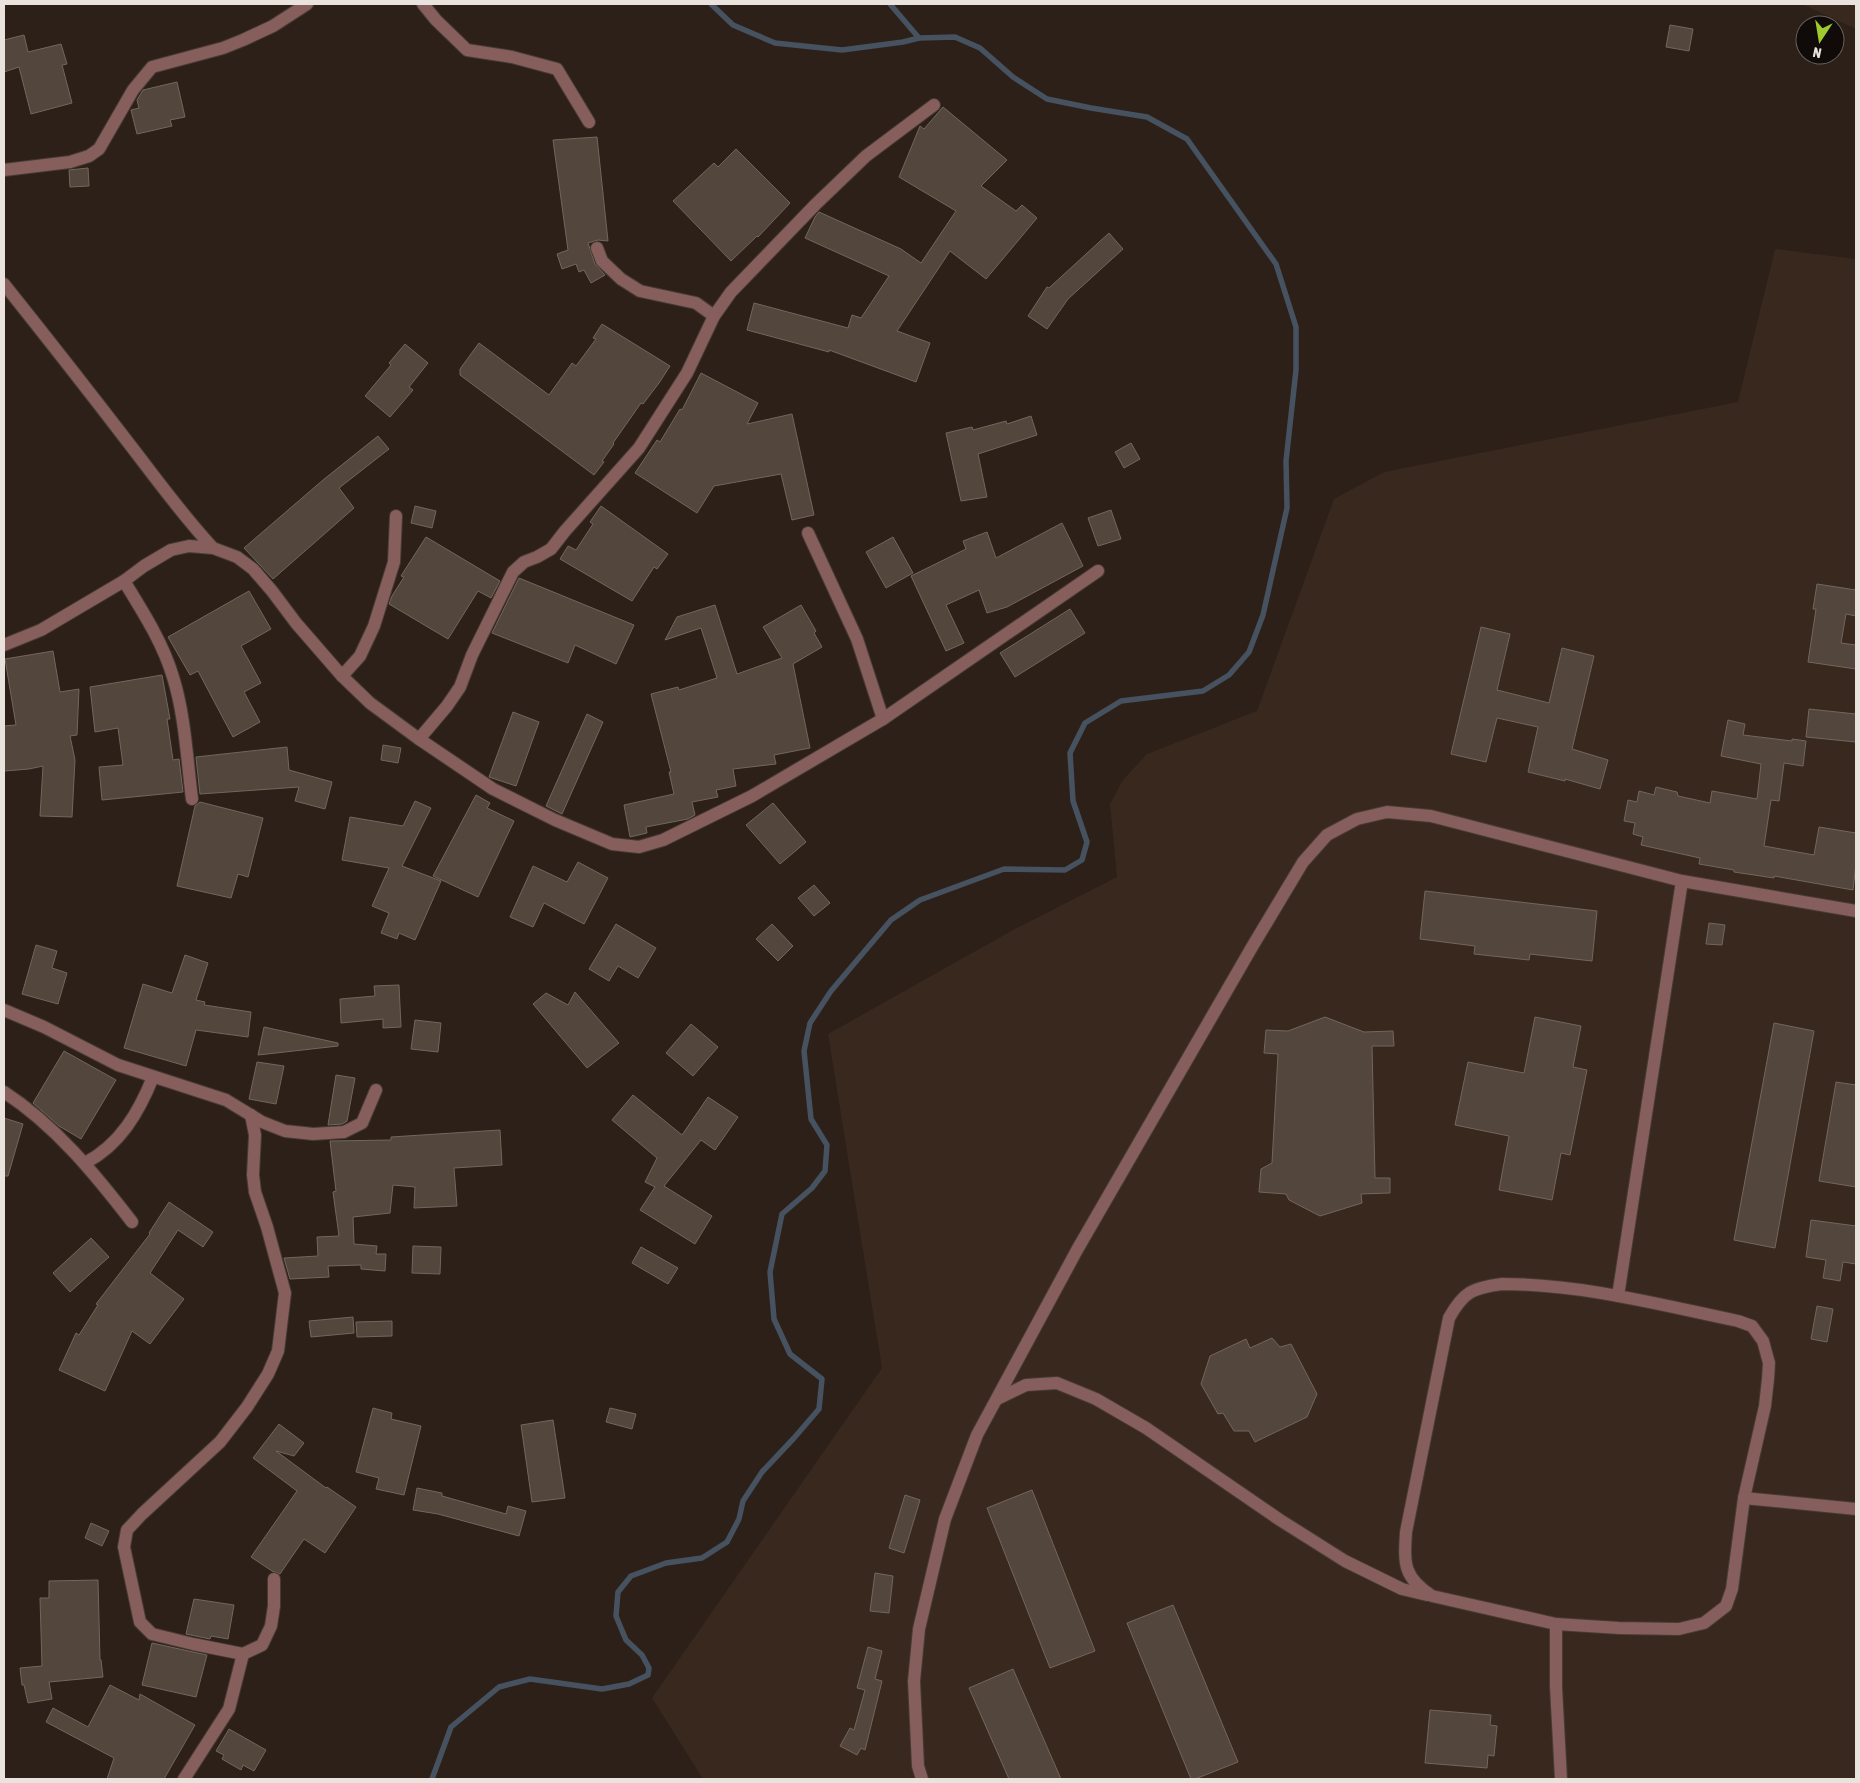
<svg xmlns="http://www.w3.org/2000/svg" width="1860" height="1783" font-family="'Asap Condensed',sans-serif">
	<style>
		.built { fill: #39281d }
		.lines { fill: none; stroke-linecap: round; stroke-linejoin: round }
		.stream { stroke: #465260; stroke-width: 5.5 }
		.building { fill: #53463d; stroke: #73665d }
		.street-casing { stroke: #473b34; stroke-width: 14 }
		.street { stroke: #865e5c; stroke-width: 12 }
	</style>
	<rect width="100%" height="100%" fill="#2c2019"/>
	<g class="built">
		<polygon points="1802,4 1856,4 1856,29"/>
		<polygon points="1775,249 1856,259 1856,1779 703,1779 652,1698 882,1368 828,1034 1013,930 1117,877 1110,804 1123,780 1147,754 1257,711 1334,499 1384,472 1738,402"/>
	</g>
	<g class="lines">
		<g class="stream">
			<polyline points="890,4 919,38"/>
			<polyline points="432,1779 451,1727 499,1687 530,1679 602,1689 629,1684 648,1675 649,1668 642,1655 626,1640 616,1616 618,1592 631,1576 666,1563 702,1558 727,1542 739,1519 743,1501 762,1472 794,1438 819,1409 822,1379 790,1354 774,1319 770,1272 782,1214 812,1188 825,1171 827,1145 811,1119 804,1051 810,1023 831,991 891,920 920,900 1004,869 1065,870 1082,860 1087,842 1073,801 1070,753 1085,723 1121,701 1203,691 1229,675 1249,652 1263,615 1287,508 1286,461 1296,370 1296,327 1276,264 1187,139 1147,117 1091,108 1047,99 1013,77 980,48 955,37 919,38 903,42 842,50 775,43 733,25 711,4"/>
		</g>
	</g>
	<g class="building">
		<polygon points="1670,25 1693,29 1689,51 1666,47"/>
		<polygon points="24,35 28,52 61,44 67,64 62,65 72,103 31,114 19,67 4,72 4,40"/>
		<polygon points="177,82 185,117 170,120 172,126 137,134 131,110 139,108 137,100 143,90"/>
		<polygon points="943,107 1007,160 981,186 1016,211 1022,205 1037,218 986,279 950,251 897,331 930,343 916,382 829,350 829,352 747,330 754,303 848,328 852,315 861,318 889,276 805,238 815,217 819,212 901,249 921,263 956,211 899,177 920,126 924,129"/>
		<polygon points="597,137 608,241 598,240 588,243 595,264 605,275 591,283 584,270 579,272 576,264 562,269 557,254 568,250 553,140"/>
		<polygon points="736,149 790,203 758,237 757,236 731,261 673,201 714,163 718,167"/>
		<polygon points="88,168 89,186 70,187 69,170"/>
		<polygon points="1109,233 1123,249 1068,299 1047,329 1028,316 1047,287 1049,288"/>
		<polygon points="602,324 670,366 659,383 643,404 641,403 613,443 614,444 602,461 604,462 594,475 460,375 460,369 479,343 549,395 572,363 576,366 596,339 593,338"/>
		<polygon points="405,344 428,363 409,387 413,390 390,417 365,396 391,365 389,363"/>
		<polygon points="701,373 758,403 747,424 792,414 814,515 792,520 781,474 714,486 697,513 635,473 657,440 660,442 680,409 682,410"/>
		<polygon points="1031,416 1037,435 978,454 987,497 961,501 946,433 972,427 973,430 1006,421 1007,424"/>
		<polygon points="378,436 389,449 339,488 354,508 273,579 244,548 323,480"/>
		<polygon points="1131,443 1140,459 1124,468 1115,452"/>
		<polygon points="415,506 436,511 432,528 411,523"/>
		<polygon points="601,506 668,554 657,569 654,567 632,601 560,559 568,546 576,550 593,524 590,522"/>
		<polygon points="1111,510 1121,539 1098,546 1088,518"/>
		<polygon points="1062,523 1083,566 1007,607 987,613 979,590 946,605 964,643 946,651 911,576 966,549 963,541 987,532 996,558"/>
		<polygon points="426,537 500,581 491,598 478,591 448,639 389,604 392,596 404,577 401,576"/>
		<polygon points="893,537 913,573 886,588 866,552"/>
		<polygon points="519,578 634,625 616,664 575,645 568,663 492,633"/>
		<polygon points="1817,584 1856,590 1856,616 1846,614 1841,643 1856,645 1856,669 1808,662 1816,609 1813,609"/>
		<polygon points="249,591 271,629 241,646 261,683 244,692 260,722 233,737 198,671 190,675 168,637"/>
		<polygon points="715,605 737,674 782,658 763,627 801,605 816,631 814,633 822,647 793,664 810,748 774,755 776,764 733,769 736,786 716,790 718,797 692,802 695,815 688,819 646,827 647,833 630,837 624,805 674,794 669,772 671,772 651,694 678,687 679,690 717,678 701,628 665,640 677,617"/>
		<polygon points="1070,609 1085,633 1015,677 1000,653"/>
		<polygon points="1481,627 1510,634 1497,690 1549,703 1562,648 1594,656 1572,749 1608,760 1600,789 1565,779 1565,781 1528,772 1538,727 1497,718 1486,762 1451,754"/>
		<polygon points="53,651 60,692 79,689 77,735 70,736 75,760 72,817 40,816 43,766 29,769 4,771 4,726 16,725 5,659"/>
		<polygon points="162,675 170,719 167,719 173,760 179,759 183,792 102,800 99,767 123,765 118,728 95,732 90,687"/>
		<polygon points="1809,709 1856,714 1856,742 1806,737"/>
		<polygon points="513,712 539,722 516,786 489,777"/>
		<polygon points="587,714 603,722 562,814 546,806"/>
		<polygon points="1728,720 1745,724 1743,735 1792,741 1792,739 1806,741 1803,766 1784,763 1779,801 1771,800 1764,846 1814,855 1819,827 1856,833 1856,863 1853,890 1774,876 1774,878 1734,872 1734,870 1699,864 1700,858 1641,845 1643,837 1633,834 1635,823 1624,821 1628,800 1637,802 1639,791 1654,795 1656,787 1677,792 1678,796 1710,803 1712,791 1757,799 1761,764 1721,756"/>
		<polygon points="383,745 401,748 398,763 381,760"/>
		<polygon points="287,747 289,770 332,782 325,809 295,801 299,787 200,794 196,757"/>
		<polygon points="476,795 490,803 487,808 514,821 478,897 433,876"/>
		<polygon points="415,801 431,808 402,866 441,881 415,940 399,933 397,939 381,933 389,913 372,906 389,868 342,860 350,817 403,826"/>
		<polygon points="200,802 263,818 248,877 238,874 231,898 177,886 195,806"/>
		<polygon points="773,803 806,842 780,864 746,825"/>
		<polygon points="578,862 608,878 584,924 544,903 533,927 510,917 533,866 567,882"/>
		<polygon points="814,885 830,903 814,916 798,898"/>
		<polygon points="1425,891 1597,911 1592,961 1530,954 1529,960 1474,954 1475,946 1420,939"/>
		<polygon points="1709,923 1725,925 1722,945 1706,944"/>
		<polygon points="616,924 656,948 638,978 618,966 609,981 589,969"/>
		<polygon points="772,924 793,946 778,961 756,939"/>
		<polygon points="36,945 57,951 52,968 67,973 58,1004 22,994"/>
		<polygon points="185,955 208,963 196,1000 205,1002 204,1005 251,1012 248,1037 196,1030 186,1066 124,1048 143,984 172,993"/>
		<polygon points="399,985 401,1027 383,1028 383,1019 341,1023 340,999 375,996 374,986"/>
		<polygon points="575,992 619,1043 587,1068 533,1004 546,993 568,1005"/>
		<polygon points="1325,1017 1364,1032 1393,1031 1394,1046 1372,1046 1375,1178 1390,1178 1390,1193 1361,1194 1362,1203 1320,1216 1289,1200 1286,1194 1259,1192 1261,1169 1272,1163 1278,1054 1264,1053 1266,1030 1288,1031"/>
		<polygon points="1535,1017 1581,1026 1573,1067 1587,1070 1570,1155 1561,1153 1552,1200 1499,1190 1509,1136 1455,1125 1468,1062 1524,1073"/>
		<polygon points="415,1020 441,1023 438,1052 411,1049"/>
		<polygon points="1774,1023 1814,1031 1775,1248 1734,1240"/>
		<polygon points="691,1024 718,1047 693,1076 666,1053"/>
		<polygon points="264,1027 338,1043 338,1046 258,1055"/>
		<polygon points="64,1051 116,1080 81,1139 59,1126 33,1103"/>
		<polygon points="257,1062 284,1066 276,1104 249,1099"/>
		<polygon points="336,1075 355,1078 347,1121 342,1124 328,1125"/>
		<polygon points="1836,1082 1856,1085 1856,1187 1819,1181"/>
		<polygon points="633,1095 682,1135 708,1097 738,1117 715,1150 701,1140 664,1186 712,1216 695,1244 640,1210 655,1187 645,1182 657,1158 612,1120"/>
		<polygon points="4,1118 23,1124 8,1176 4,1176"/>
		<polygon points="500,1130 502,1165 454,1168 457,1206 414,1208 415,1187 393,1185 390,1213 353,1217 354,1244 377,1246 376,1254 386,1254 385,1271 361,1269 361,1265 328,1266 329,1277 290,1279 284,1258 318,1256 317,1237 339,1236 333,1192 336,1191 330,1141 391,1140 391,1137"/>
		<polygon points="169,1202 213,1232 203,1247 178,1230 150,1273 184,1299 150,1344 132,1331 105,1391 59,1370 76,1333 79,1335 98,1305 96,1304 150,1234 149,1233"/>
		<polygon points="1811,1220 1856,1226 1856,1264 1843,1262 1840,1281 1823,1278 1826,1260 1806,1257"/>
		<polygon points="91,1238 109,1257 70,1292 53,1273"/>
		<polygon points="413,1246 441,1247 440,1274 412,1273"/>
		<polygon points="641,1247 678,1268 668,1284 632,1263"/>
		<polygon points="1817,1306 1833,1309 1827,1342 1811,1339"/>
		<polygon points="353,1317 354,1333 311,1337 309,1321"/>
		<polygon points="392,1321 392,1336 357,1337 356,1322"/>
		<polygon points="1272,1338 1280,1347 1291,1344 1317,1394 1307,1417 1255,1442 1249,1431 1234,1431 1223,1413 1218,1414 1201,1384 1210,1356 1246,1339 1250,1348"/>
		<polygon points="373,1408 392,1413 391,1419 421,1426 404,1495 376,1489 379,1478 356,1472"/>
		<polygon points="610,1408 636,1414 632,1429 606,1422"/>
		<polygon points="553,1420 565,1498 532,1502 521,1425"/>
		<polygon points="279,1424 304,1443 294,1456 276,1451 326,1488 327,1487 356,1507 325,1553 304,1539 280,1574 272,1571 251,1557 297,1491 253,1458"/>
		<polygon points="417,1488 442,1493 442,1496 506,1514 508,1506 526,1511 519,1536 438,1514 413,1510"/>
		<polygon points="1032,1490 1095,1651 1050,1668 987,1508"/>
		<polygon points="905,1495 920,1500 904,1553 889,1548"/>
		<polygon points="91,1523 109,1531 102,1546 85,1538"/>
		<polygon points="875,1573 893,1576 889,1613 870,1611"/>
		<polygon points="98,1580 100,1660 101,1660 103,1677 49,1682 52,1699 28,1703 24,1685 22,1685 20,1668 42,1666 40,1598 49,1598 49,1581"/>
		<polygon points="194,1599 234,1605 228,1639 211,1636 210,1639 186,1634"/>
		<polygon points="1173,1605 1238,1762 1195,1779 1191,1779 1127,1623"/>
		<polygon points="152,1643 207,1655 196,1697 142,1685"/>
		<polygon points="868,1647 882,1651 875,1679 882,1681 865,1750 861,1748 857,1755 840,1746 850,1728 854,1730 865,1690 857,1688"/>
		<polygon points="1013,1669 1061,1779 1009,1779 969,1688"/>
		<polygon points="110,1685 139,1700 140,1694 195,1725 164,1779 107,1779 114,1758 46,1722 53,1708 88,1727"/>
		<polygon points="1430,1710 1491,1715 1490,1725 1497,1726 1494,1756 1488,1755 1487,1768 1425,1763"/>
		<polygon points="229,1729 266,1750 254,1771 243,1765 241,1770 222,1759 224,1755 216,1751"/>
	</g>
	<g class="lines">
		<defs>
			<g id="street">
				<polyline points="423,4 436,20 467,50 512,57 557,69 589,122"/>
				<polyline points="4,170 70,162 89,156 99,149 133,90 152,67 223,48 243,40 273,26 307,4"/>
				<polyline points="597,248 602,261 621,279 640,291 696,303 714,316"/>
				<path d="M4,284C48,339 91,394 134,450C160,484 184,517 213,548"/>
				<polyline points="808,533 857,639 883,719"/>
				<path d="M124,581C143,612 163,643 173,677C185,715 187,760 192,799"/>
				<polyline points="4,645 41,630 124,581 144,566 171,550 189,546 213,548 237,557 253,569 272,591 296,623 342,676 370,703 419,739 493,789 555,820 612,844 639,847 663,840 752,796 883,719 1098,571"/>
				<polyline points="342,676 360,656 374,626 394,562 396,516"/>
				<polyline points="419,739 447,706 460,687 472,655 513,572 524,562 537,557 551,549 565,531 639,448 687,373 714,316 731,292 816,204 866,156 934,105"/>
				<polyline points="4,1010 44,1027 118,1065 226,1100 262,1122 285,1131 313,1134 344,1132 362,1123 376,1090"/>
				<path d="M4,1092C55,1125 95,1174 132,1222"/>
				<polyline points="251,1115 255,1135 253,1175 255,1192 267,1227 285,1293 278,1351 268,1374 247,1407 220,1442 142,1514 127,1530 124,1547 140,1622 152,1634 193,1644 243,1654 262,1645 271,1626 274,1606 274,1579"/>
				<path d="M85,1163C120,1145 139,1112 153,1077"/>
				<path d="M1502,1284C1582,1284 1661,1305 1738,1321L1752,1326L1763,1341L1769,1363L1768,1379L1765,1406L1744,1498L1732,1589L1726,1606L1704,1623L1679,1629L1619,1628L1556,1624L1432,1596C1403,1577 1404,1564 1406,1532L1449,1318C1464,1291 1473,1288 1502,1284Z"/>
				<polyline points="1618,1296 1682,881"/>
				<polyline points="997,1399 1026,1385 1057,1383 1096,1399 1146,1428 1280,1520 1345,1561 1402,1589 1427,1595"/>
				<polyline points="1744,1498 1856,1509"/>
				<polyline points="1556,1624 1556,1687 1561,1779"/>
				<polyline points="184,1779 229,1709 243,1654"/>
				<polyline points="922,1779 918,1766 914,1681 919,1629 945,1519 977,1435 1077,1250 1252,947 1303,862 1327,835 1357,819 1387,812 1431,816 1682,881 1856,911"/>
			</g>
		</defs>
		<use href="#street" class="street-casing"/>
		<use href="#street" class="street"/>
	</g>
	<rect width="1860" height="1783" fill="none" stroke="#eae2dd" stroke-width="10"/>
	<g transform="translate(1820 40) rotate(192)"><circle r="24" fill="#100b08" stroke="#67615d"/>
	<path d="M0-4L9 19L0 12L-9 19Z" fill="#9eca2e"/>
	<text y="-8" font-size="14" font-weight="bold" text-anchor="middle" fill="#eae2dd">N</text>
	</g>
</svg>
